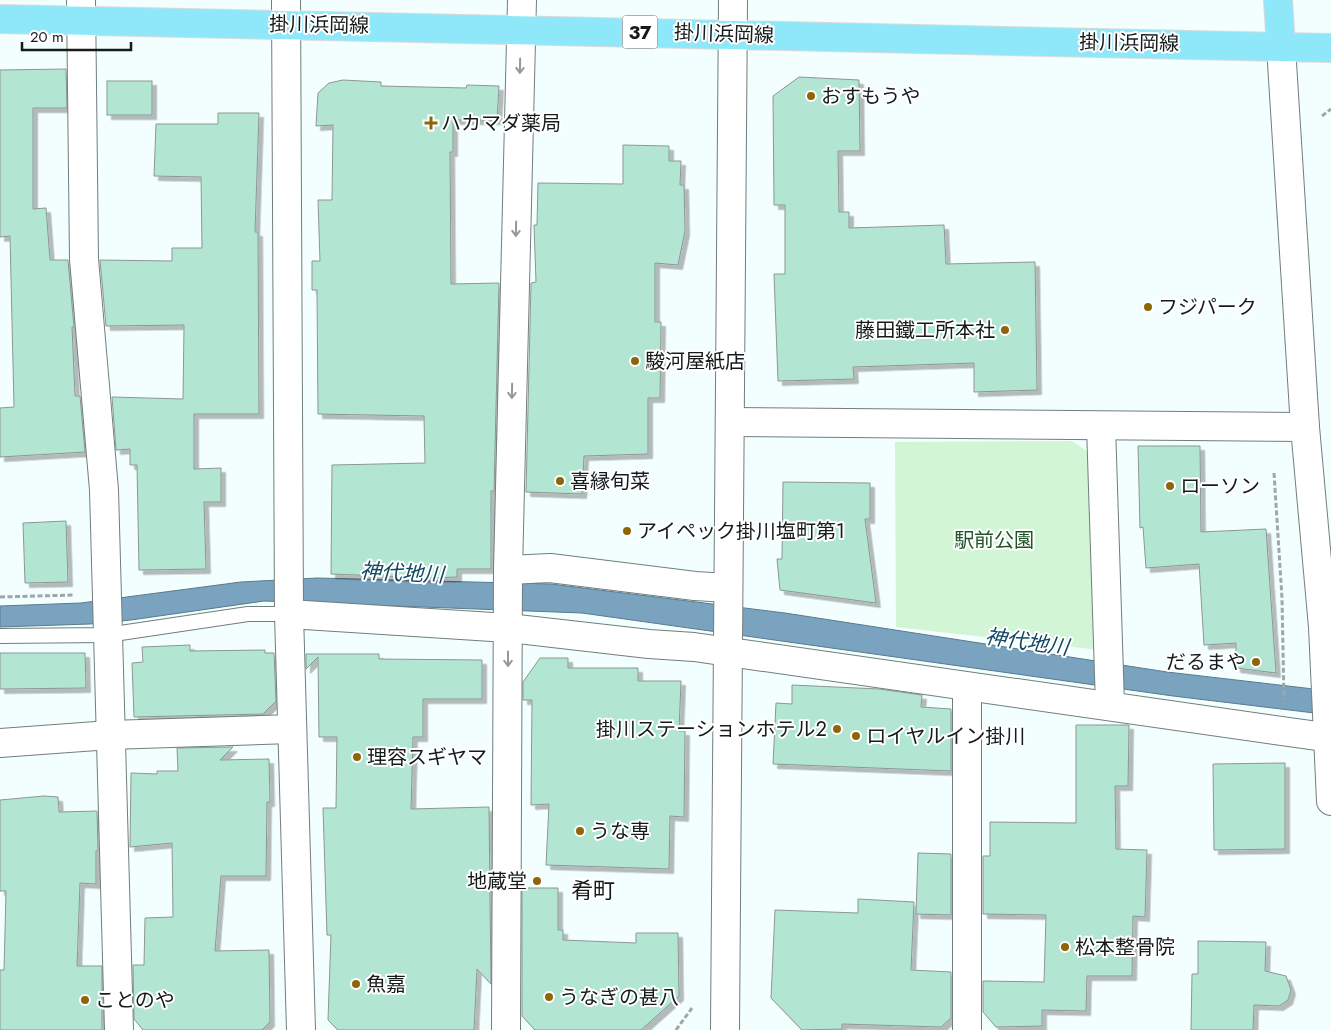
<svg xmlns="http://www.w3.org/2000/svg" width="1331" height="1030" font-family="Jost,'Noto Sans JP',sans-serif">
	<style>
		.green { fill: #d2f5d5 }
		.water { fill: #79a3be; stroke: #5b7a8d }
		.building { fill: #b2e6d2; stroke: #8c9793; filter: url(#shadow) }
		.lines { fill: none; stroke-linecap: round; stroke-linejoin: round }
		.service-casing { stroke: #717e7d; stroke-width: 16 }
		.minor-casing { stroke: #717e7d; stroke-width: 30 }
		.tertiary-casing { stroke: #717e7d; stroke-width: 30 }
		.primary-casing { stroke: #dadada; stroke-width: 30 }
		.path { stroke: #9fa7a7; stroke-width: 3; stroke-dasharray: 5 2.5; stroke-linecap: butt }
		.service { stroke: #fff; stroke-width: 14 }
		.minor { stroke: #fff; stroke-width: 28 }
		.tertiary { stroke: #fff; stroke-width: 28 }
		.primary { stroke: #8fe8fa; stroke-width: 28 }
		.oneway { stroke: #969898 }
		.poi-dot { fill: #8e650a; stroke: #fff; stroke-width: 2 }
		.labels { text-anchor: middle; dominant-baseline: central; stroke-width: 4; stroke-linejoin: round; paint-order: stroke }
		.shield { fill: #fff; stroke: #5b5f5f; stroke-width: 1 }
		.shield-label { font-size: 19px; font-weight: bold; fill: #151a1a }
		.street-label { font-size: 20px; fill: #151a1a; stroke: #fff }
		.poi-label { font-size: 20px; fill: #151a1a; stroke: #fff; text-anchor: start }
		.park-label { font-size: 20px; fill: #22552a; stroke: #fff }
		.water-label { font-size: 21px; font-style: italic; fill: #134864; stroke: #fff }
		.quarter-label { font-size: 22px; fill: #151a1a; stroke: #fff }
	</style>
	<defs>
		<filter id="shadow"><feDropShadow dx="4.5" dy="4.5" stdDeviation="0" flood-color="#0004"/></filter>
	</defs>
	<rect width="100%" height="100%" fill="#f3fefe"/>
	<polygon class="green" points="1072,441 1087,451 1099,650 896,627 895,442"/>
	<polygon class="water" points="317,578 551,584 785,613 1167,672 1331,691 1331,715 1173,696 582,613 264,601 131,620 90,624 0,627 0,606 81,603 241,582"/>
	<g class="building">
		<polygon points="66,69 67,108 33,108 33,209 46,208 50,260 68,260 74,327 72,327 75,396 80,396 85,452 0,457 0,408 14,407 10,236 0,237 0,70"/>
		<polygon points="799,77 859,80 860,151 838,151 839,212 849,212 849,228 944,225 946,264 1035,262 1037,390 974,392 974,363 853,367 854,379 778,381 774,274 785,274 785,205 774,205 773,96"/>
		<polygon points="343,80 381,82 381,86 466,88 467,85 499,86 497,120 453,120 453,152 450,152 451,284 499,283 494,491 491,491 491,569 457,569 457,577 431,578 331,574 332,465 425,463 424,416 318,414 317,290 312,290 312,261 320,261 318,200 332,200 333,125 316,126 318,93 329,83"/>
		<rect x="107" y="81" width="45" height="34"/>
		<polygon points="218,113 259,113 255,232 258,232 259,414 194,414 194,469 221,468 221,502 204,502 206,569 139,570 137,465 130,465 130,449 116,450 112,397 183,399 184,325 106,326 100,260 172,261 172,248 202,248 201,177 154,176 156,124 218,124"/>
		<polygon points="623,145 669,146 669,161 681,161 680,185 684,185 685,231 678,265 655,263 655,322 661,322 660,398 648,398 648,454 584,456 582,494 526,492 531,283 536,282 534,225 537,225 538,183 623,184"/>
		<polygon points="1138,446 1200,446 1201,532 1266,529 1276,673 1236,668 1236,643 1204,645 1199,564 1146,568 1143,527 1140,528"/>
		<polygon points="783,482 870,483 870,519 865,519 876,603 780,590 777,559 782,559"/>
		<polygon points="66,521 68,582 25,583 23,523"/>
		<polygon points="190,645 190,651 265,650 265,653 274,653 276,701 263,714 134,717 132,663 143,662 142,647"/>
		<polygon points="0,653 85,653 86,688 0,689"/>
		<polygon points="306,654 379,654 379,659 482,660 482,699 423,699 423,737 413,737 411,809 489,807 491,984 477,969 474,1030 338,1030 328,1020 331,935 327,935 323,808 336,808 337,737 319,737 318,657 306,669"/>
		<polygon points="540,658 568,658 568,668 638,668 638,681 681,681 679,731 685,731 684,817 670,816 669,869 546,865 549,804 531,805 532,700 523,700 523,682"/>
		<polygon points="792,685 879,689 922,695 921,707 951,709 951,771 773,764 776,703 792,704"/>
		<polygon points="1076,725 1129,725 1128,786 1115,786 1116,849 1147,850 1145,917 1133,916 1132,976 1087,976 1086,1011 1042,1010 1042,1026 996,1027 983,1012 983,981 1044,982 1046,915 983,914 983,856 990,856 990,822 1076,823"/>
		<polygon points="233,747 220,760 269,759 270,802 267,802 266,876 221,876 215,951 269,950 270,1022 262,1030 143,1030 134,1019 133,965 144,965 145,918 173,917 172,843 130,847 131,773 157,774 157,771 178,771 177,748"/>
		<polygon points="1285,763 1285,849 1214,850 1213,764"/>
		<polygon points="44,796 58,797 59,812 97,811 98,850 96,851 96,884 80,883 77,966 102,966 102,1030 0,1030 0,970 4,970 6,891 0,891 0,800"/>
		<polygon points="918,853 951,854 951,915 916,914"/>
		<polygon points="522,888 558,888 558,930 563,930 563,940 636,943 636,933 678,933 679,996 641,1030 535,1030 522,1016"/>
		<polygon points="858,899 914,902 911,970 951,972 951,1018 941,1027 842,1024 842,1029 802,1030 771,998 775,910 858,913"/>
		<polygon points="1198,941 1266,942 1265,971 1286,976 1291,990 1288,1000 1279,1006 1254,1005 1253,1030 1191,1030 1192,974 1198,974"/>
	</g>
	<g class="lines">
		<defs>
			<polyline id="service" points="0,636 107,635 248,614 289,614"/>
			<g id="minor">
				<polyline points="81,0 84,259 104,490 119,1030"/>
				<polyline points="730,422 1305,427"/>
				<polyline points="1101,426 1110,705"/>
				<polyline points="508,570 550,568 695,586 728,588"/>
				<polyline points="0,743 110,735 292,729"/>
				<polyline points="301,1030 289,614 508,628 649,644 694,647 1331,738"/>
				<polyline points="506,1030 508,570 522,0"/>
				<polyline points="967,1030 967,687"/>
			</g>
			<g id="tertiary">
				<polyline points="286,0 289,614"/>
				<polyline points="1281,47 1305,427 1323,627 1331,801"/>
				<polyline points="725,1030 733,0"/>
			</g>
			<g id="primary">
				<polyline points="1278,0 1281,47"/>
				<polyline points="0,19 1331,48"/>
			</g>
		</defs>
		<use href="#service" class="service-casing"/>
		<use href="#minor" class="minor-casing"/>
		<use href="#tertiary" class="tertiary-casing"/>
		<use href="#primary" class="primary-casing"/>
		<g class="path">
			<polyline points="1322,116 1331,109"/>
			<polyline points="1274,473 1282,598 1284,699"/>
			<polyline points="0,597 74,595"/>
			<polyline points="676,1030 692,1008"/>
		</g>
		<use href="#service" class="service"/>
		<use href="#minor" class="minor"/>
		<use href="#tertiary" class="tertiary"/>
		<use href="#primary" class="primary"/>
	</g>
	<defs><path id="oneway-shaft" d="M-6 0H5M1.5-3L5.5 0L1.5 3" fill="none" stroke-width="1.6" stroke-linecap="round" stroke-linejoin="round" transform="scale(1.25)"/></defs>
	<g class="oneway">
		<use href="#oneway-shaft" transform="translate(520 66) rotate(91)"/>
		<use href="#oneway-shaft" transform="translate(516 229) rotate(91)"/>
		<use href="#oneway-shaft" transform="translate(512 391) rotate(91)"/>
		<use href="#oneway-shaft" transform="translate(508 659) rotate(90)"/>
	</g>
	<g class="poi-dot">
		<circle cx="811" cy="96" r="5"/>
		<path d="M428.5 115.5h5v5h5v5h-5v5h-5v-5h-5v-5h5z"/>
		<circle cx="1148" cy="307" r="5"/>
		<circle cx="1005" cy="330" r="5"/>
		<circle cx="635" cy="361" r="5"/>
		<circle cx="560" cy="481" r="5"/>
		<circle cx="1170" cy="486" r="5"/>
		<circle cx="627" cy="531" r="5"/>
		<circle cx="1256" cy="662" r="5"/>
		<circle cx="837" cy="729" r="5"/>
		<circle cx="856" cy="736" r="5"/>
		<circle cx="357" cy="757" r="5"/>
		<circle cx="580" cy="831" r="5"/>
		<circle cx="537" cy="881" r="5"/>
		<circle cx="1065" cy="947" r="5"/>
		<circle cx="356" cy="984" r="5"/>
		<circle cx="549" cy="997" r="5"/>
		<circle cx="85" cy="1000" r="5"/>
	</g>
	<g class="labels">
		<rect class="shield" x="622.5" y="15.5" width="35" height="33" rx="4"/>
		<g class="shield-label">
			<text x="640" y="32">37</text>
		</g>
		<g class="street-label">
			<text transform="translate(319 25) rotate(1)">掛川浜岡線</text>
			<text transform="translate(724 34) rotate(2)">掛川浜岡線</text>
			<text transform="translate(1129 43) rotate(1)">掛川浜岡線</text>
		</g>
		<g class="poi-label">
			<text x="821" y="96">おすもうや</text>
			<text x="441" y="123">ハカマダ薬局</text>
			<text x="1158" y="307">フジパーク</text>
			<text x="995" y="330" text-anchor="end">藤田鐵工所本社</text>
			<text x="645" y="361">駿河屋紙店</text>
			<text x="570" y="481">喜縁旬菜</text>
			<text x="1180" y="486">ローソン</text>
			<text x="637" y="531">アイペック掛川塩町第1</text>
			<text x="1246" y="662" text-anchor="end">だるまや</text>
			<text x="827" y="729" text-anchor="end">掛川ステーションホテル2</text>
			<text x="866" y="736">ロイヤルイン掛川</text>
			<text x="367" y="757">理容スギヤマ</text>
			<text x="590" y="831">うな専</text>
			<text x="527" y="881" text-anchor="end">地蔵堂</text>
			<text x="1075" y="947">松本整骨院</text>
			<text x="366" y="984">魚嘉</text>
			<text x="559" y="997">うなぎの甚八</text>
			<text x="95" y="1000">ことのや</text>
		</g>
		<g class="park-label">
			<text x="994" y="540">駅前公園</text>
		</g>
		<g class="water-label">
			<text transform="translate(402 573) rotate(3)">神代地川</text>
			<text transform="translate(1027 642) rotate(8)">神代地川</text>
		</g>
		<g class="quarter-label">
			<text x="593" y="890">肴町</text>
		</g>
	</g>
	<path d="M22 42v8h109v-8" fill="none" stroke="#151a1a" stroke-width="2.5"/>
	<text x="30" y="42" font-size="15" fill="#151a1a" stroke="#ffffff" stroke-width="4" paint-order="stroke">20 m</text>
</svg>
